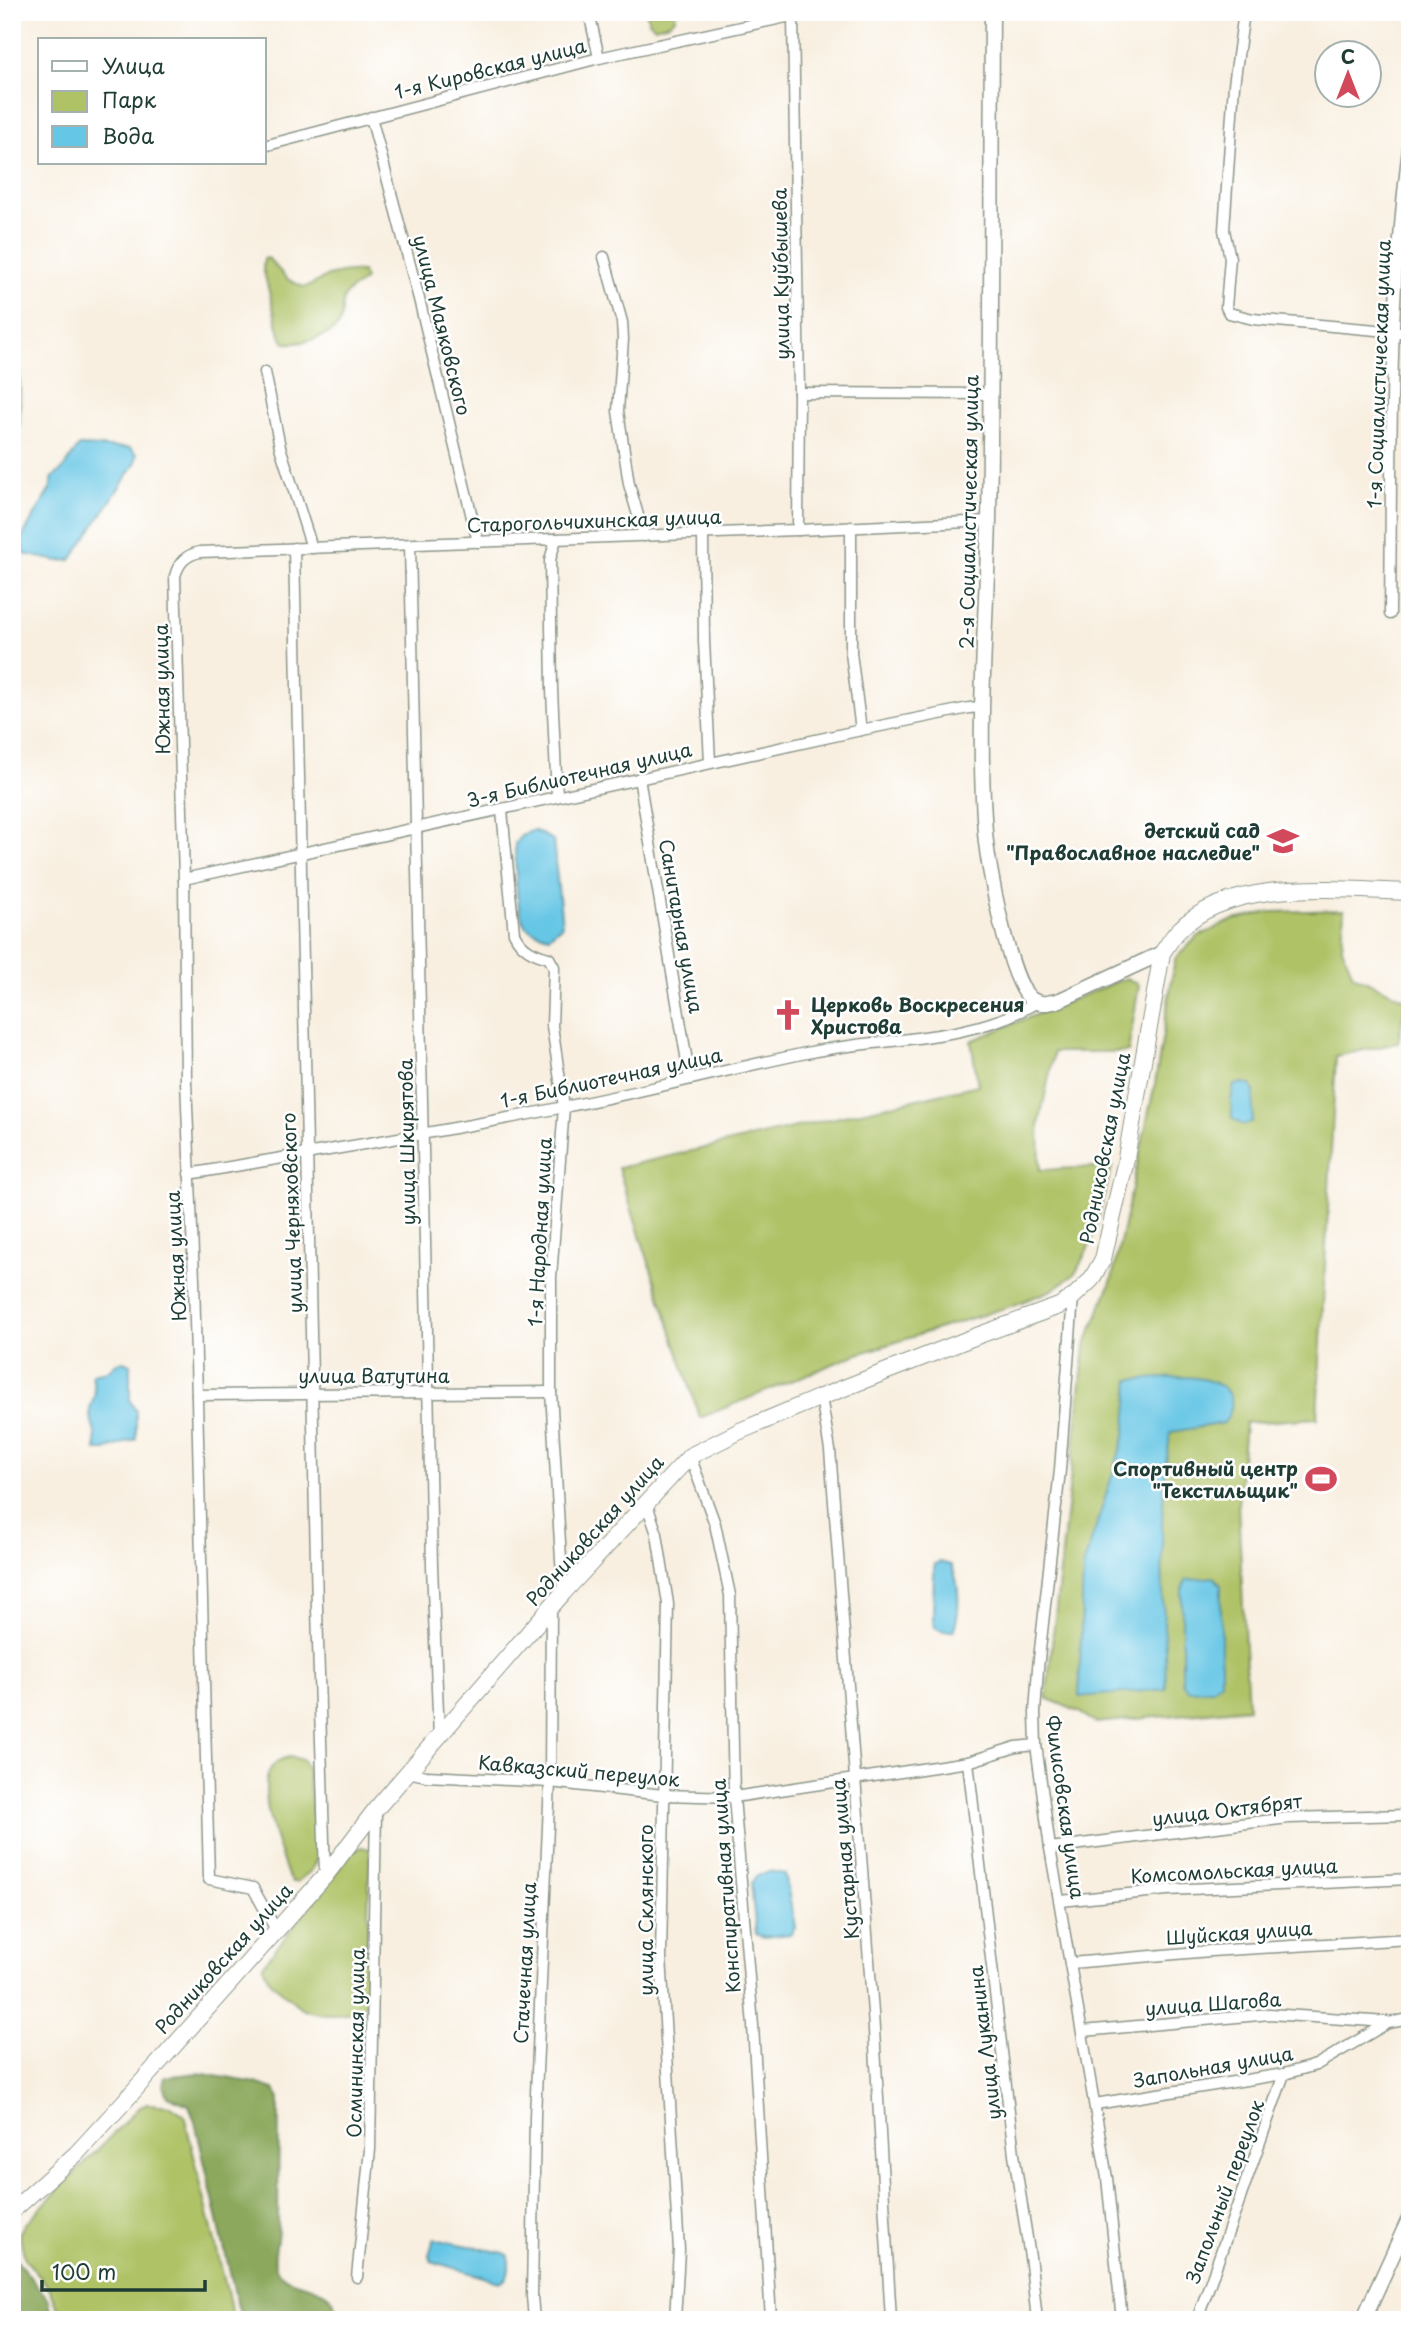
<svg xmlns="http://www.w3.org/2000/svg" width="1422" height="2332" font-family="'Playpen Sans',sans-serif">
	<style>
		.green { fill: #afc266; stroke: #67804d; stroke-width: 2 }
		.forest { fill: #8ba85b; stroke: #557248; stroke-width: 2 }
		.water { fill: #66c6e5; stroke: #42828c; stroke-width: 2 }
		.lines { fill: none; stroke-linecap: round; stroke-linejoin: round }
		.minor-casing { stroke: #8c968a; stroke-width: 13 }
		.tertiary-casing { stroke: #8c968a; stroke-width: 17 }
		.secondary-casing { stroke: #8c968a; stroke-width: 18 }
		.minor { stroke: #fff; stroke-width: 10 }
		.tertiary { stroke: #fff; stroke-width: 14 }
		.secondary { stroke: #fff; stroke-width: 16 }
		.labels { text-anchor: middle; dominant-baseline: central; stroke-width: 5; stroke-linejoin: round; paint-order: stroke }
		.street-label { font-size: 19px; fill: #1f3d34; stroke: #fff }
		.poi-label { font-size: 19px; font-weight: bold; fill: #1f3d34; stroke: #fff; text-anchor: end }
	</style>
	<rect width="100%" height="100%" fill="#fff"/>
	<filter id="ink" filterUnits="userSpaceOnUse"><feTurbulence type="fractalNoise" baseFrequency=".0143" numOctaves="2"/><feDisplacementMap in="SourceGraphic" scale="14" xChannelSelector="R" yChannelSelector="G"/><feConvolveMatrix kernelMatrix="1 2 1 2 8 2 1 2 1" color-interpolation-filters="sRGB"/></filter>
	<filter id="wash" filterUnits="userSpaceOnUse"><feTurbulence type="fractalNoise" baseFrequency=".00686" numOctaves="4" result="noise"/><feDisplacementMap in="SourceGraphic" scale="28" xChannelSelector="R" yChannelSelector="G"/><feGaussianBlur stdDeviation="1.57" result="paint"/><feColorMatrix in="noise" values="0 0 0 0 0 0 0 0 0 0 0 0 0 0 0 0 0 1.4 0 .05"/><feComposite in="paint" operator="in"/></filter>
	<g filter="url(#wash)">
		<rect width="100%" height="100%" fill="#f8efe0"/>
		<g class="green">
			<polygon points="646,12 675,12 676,17 669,23 655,27 649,22"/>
			<path d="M268,258L287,279L303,287C316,286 319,278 328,276C339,273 352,271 362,272L365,279C360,286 352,287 347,293C340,301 343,311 341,320C337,337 300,344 285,343L280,335L263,268L264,259Z"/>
			<path d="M12,309C21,371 25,414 12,476Z"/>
			<polygon points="1344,910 1342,947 1353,975 1406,999 1398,1043 1336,1056 1317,1418 1245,1423 1238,1504 1248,1708 1096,1723 1079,1712 1046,1698 1085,1346 1112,1279 1155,1084 1175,959 1197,937 1233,920 1271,912"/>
			<polygon points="1126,978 1139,985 1128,1052 1054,1052 1039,1124 1040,1170 1112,1166 1091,1243 1075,1274 1052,1290 1014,1305 855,1355 700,1418 618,1168 978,1085 971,1041"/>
			<path d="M292,1757L303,1760L308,1771L317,1857L312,1870L297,1882H293L288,1876C279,1849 241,1760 292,1757Z"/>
			<path d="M361,1847L370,1849L366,2002L362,2010C344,2014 317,2017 300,2007C294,2003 289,1997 283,1992C273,1985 266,1978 263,1965L352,1852Z"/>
			<polygon points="147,2104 171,2106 184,2115 234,2320 63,2320 50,2289 25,2259 19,2234 24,2225 138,2108"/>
		</g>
		<g class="forest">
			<path d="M198,2073L255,2083L274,2089L279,2099C279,2142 278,2185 278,2228C278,2240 273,2254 275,2265C282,2293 338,2275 338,2320H241L195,2122L189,2105L167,2096L163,2086L165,2077Z"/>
			<polygon points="12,2255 49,2300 52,2316 49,2320 12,2320"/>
		</g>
		<g class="water">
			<polygon points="79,446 130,448 137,454 135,464 71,560 57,561 24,554 21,539 50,489 53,477 62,470"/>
			<path d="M533,830L553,840L562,925L549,936C543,934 533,932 528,928C514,917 516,860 515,843L521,836Z"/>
			<polygon points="1244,1083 1251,1085 1254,1092 1252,1122 1243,1125 1232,1118 1231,1100 1234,1085"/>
			<polygon points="123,1361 130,1364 130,1401 136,1411 136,1439 105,1450 96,1450 95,1433 90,1416 90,1408 95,1395 92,1374 108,1371 115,1364"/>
			<path d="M1182,1377C1209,1377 1248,1389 1224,1423L1171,1432C1155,1512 1165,1607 1166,1689L1079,1697L1083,1567L1125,1435L1130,1380Z"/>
			<path d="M940,1562L951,1565C960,1582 961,1613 953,1631H942L935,1627L933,1619L934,1569L935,1564Z"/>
			<polygon points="1214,1577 1221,1585 1221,1682 1213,1689 1188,1690 1182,1683 1182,1589 1186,1580"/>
			<polygon points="769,1871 785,1874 795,1927 790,1934 764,1937 756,1934 751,1883 757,1876"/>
			<polygon points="434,2239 504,2253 509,2256 509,2270 506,2279 499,2282 431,2261 429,2255"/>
		</g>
	</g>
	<g filter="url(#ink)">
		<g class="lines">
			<defs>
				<g id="minor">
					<polyline points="589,12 599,58"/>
					<polyline points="1244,12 1234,85 1224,230 1230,258 1226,307 1229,313 1253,319 1410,333"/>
					<polyline points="793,17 799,393 798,530"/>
					<polyline points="371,117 419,299 478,542"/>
					<polyline points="264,146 599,58 809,12"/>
					<polyline points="604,257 622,322 623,339 618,411 629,484 644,536"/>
					<polyline points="265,372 280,447 312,548"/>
					<polyline points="799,393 990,394"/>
					<polyline points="851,527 851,653 861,730"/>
					<polyline points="703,534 704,641 710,762"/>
					<polyline points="556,539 550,560 552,690 557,796"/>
					<polyline points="410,545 432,1566 439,1737"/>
					<polyline points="294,548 317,1608 325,1875"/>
					<path d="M1390,614C1392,454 1388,293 1410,134"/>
					<polyline points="639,778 690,1079"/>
					<path d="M502,811L514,933C521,948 533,954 549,958L554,967L552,1026L564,1107L551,1277V1392L563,1593"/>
					<polyline points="184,879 861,730 969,708 982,707"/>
					<path d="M189,1174C314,1152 439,1133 564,1107C647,1091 728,1069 811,1052C887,1037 968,1043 1036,1003"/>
					<polyline points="1073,1297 1060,1470 1038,1668 1035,1713 1036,1745 1050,1848 1107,2178 1122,2320"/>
					<polyline points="197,1395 551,1392"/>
					<polyline points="821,1397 830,1450 873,2013 891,2320"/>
					<polyline points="690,1456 715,1524 730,1595 734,1797 753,2026 771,2319"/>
					<polyline points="646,1502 657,1534 668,1604 661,1957 679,2250 675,2320"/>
					<polyline points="968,1762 1014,2154 1031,2264 1037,2320"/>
					<polyline points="408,1772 426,1776 550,1782 663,1795 734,1797 968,1762 1016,1747 1036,1745"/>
					<polyline points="1050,1848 1288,1818 1407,1815"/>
					<polyline points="1061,1901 1167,1890 1410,1879"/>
					<path d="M276,1930L253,1888L209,1879L194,1279L186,1081L184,879L175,576C179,562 186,555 200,552L798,530L989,521"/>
					<polyline points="1071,1963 1210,1951 1410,1939"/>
					<polyline points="1083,2031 1270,2014 1387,2022"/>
					<polyline points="1095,2104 1284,2074 1316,2065 1388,2023 1410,2019"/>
					<polyline points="357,2277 370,2149 376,1809"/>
					<polyline points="534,2320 532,2296 535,2116 550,1782 551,1608"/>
					<polyline points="1197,2320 1284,2074"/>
				</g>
				<g id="tertiary">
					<path d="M992,12C991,181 992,351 989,520C986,624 977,728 985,832C987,863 1009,980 1030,998C1039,1006 1050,1003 1060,1000L1162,953"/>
					<polyline points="1363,2320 1410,2217"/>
				</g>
				<path id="secondary" d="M12,2211L76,2154L123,2103L325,1876L376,1809L563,1593L690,1456L740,1431L821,1397L974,1337L1059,1306L1073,1297L1091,1280L1103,1259L1125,1164L1162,953C1167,946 1172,937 1178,931C1231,876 1340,890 1410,892"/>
			</defs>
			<use href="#minor" class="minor-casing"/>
			<use href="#tertiary" class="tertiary-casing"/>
			<use href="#secondary" class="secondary-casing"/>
			<use href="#minor" class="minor"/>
			<use href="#tertiary" class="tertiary"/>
			<use href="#secondary" class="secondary"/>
		</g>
	</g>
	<defs>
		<symbol id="school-bare" viewBox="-9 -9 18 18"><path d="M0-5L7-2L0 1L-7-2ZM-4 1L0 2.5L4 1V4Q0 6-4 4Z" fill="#d1495b" stroke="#fff" stroke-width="2.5" paint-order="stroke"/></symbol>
		<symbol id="church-bare" viewBox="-9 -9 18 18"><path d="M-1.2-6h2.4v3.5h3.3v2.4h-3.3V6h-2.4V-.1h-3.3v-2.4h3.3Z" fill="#d1495b" stroke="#fff" stroke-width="2.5" paint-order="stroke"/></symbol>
		<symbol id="stadium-bare" viewBox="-9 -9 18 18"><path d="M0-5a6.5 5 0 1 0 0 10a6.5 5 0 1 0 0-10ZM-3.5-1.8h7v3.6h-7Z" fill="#d1495b" stroke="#fff" stroke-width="2.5" paint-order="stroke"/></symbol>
	</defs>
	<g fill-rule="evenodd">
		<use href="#school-bare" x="1261" y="819" width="44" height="44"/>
		<use href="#church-bare" x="766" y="993" width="44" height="44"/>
		<use href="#stadium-bare" x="1299" y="1457" width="44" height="44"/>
	</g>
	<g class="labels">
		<g class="street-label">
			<text transform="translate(490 68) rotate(-14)">1-я Кировская улица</text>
			<text transform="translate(780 274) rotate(-91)">улица Куйбышева</text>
			<text transform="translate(443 325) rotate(76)">улица Маяковского</text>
			<text transform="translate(1378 374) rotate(-88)">1-я Социалистическая улица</text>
			<text transform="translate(968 512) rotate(-89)">2-я Социалистическая улица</text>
			<text transform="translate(594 520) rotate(-2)">Старогольчихинская улица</text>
			<text transform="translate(161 689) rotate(-91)">Южная улица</text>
			<text transform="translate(579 774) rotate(-13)">3-я Библиотечная улица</text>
			<text transform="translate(682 926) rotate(80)">Санитарная улица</text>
			<text transform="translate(611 1077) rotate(-12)">1-я Библиотечная улица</text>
			<text transform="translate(406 1142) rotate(-91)">улица Шкирятова</text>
			<text transform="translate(1104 1148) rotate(-79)">Родниковская улица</text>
			<text transform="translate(291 1213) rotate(-92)">улица Черняховского</text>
			<text transform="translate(539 1232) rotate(-87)">1-я Народная улица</text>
			<text transform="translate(175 1256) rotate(-93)">Южная улица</text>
			<text x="374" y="1375">улица Ватутина</text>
			<text transform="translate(594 1530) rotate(-48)">Родниковская улица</text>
			<text transform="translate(579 1770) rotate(5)">Кавказский переулок</text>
			<text transform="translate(1066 1807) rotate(82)">Филисовская улица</text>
			<text transform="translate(1227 1809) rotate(-7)">улица Октябрят</text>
			<text transform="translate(844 1859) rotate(-95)">Кустарная улица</text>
			<text transform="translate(1234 1870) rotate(-3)">Комсомольская улица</text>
			<text transform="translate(725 1886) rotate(-94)">Конспиративная улица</text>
			<text transform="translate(645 1910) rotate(-90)">улица Склянского</text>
			<text transform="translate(1239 1932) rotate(-4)">Шуйская улица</text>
			<text transform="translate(223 1958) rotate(-48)">Родниковская улица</text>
			<text transform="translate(524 1963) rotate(-87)">Стачечная улица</text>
			<text transform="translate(1213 2003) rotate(-4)">улица Шагова</text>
			<text transform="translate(355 2043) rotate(-89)">Осмининская улица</text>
			<text transform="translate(984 2043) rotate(-97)">улица Луканина</text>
			<text transform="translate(1213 2066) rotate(-10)">Запольная улица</text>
			<text transform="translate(1224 2191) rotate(-70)">Запольный переулок</text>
		</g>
		<g class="poi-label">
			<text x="1260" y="830">детский сад<tspan x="1260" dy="22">"Православное наследие"</tspan></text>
			<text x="811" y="1004" text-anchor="start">Церковь Воскресения<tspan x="811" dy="22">Христова</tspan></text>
			<text x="1298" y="1468">Спортивный центр<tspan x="1298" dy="22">"Текстильщик"</tspan></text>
		</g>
	</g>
	<rect width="1422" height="2332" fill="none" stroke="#fff" stroke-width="42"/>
	<rect x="38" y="38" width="228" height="126" fill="#ffffff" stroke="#a5b1ae" stroke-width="2"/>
	<rect x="52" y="61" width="35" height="10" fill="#ffffff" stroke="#a5b1ae" stroke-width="2"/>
	<text x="102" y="74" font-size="21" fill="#1f3d34">Улица</text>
	<rect x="52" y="91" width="35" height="21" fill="#afc266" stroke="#a5b1ae" stroke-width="2"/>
	<text x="102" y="108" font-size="21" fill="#1f3d34">Парк</text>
	<rect x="52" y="126" width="35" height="21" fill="#66c6e5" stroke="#a5b1ae" stroke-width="2"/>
	<text x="102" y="144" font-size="21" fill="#1f3d34">Вода</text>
	<g transform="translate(1348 74)"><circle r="33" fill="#ffffff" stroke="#a5b1ae" stroke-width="2"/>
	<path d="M0-5L12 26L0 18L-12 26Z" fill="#d1495b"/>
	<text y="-10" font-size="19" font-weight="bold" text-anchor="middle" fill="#1f3d34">С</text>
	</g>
	<path d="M42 2280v10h163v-10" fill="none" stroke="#1f3d34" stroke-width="3.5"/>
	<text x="52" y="2280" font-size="21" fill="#1f3d34" stroke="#ffffff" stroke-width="5" paint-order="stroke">100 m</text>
</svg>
